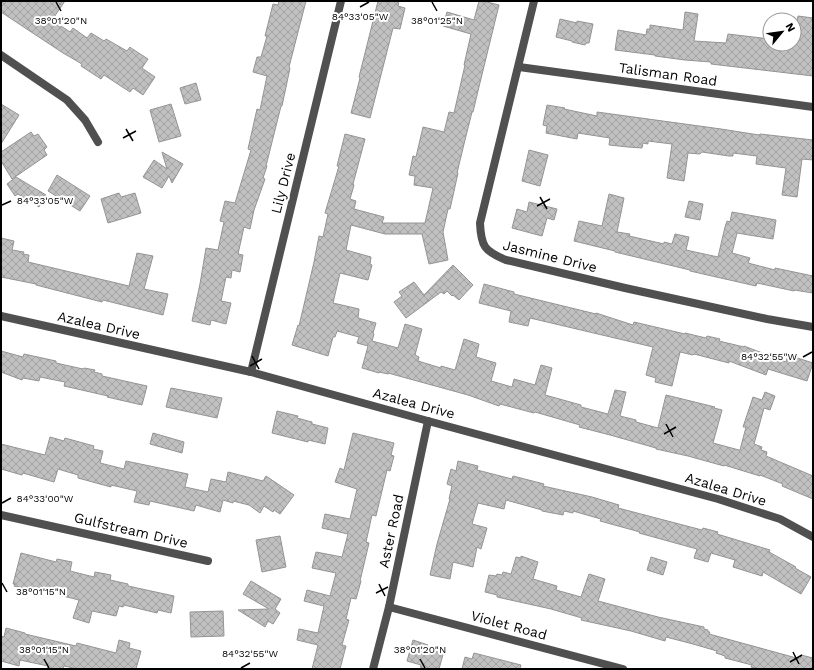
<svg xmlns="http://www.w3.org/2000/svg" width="814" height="670" font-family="'Work Sans',sans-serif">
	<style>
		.building { fill: url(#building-cross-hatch); stroke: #949494 }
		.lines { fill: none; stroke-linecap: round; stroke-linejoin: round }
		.street { stroke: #505050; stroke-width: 8 }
		.ticks { fill: none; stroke: #000; stroke-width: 1.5 }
		.labels { text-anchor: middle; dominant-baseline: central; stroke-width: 4; stroke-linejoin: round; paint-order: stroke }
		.street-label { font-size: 14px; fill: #000; stroke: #fff }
		.ticks-label { font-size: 10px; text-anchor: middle; fill: #000; stroke: #fff; stroke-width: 4; stroke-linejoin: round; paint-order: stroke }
	</style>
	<defs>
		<pattern id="building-cross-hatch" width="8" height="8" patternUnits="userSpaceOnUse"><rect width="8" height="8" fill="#c0c0c0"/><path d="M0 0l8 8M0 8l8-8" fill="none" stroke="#a3a3a3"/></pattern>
	</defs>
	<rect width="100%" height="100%" fill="#fff"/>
	<g class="building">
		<polygon points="1,1 65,1 52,20 70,32 73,28 87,38 91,33 104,41 106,39 127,51 130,47 131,48 148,59 142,68 155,77 143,95 133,88 130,92 104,75 101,79 81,66 82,64 63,53 1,12"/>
		<polygon points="279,1 306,1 289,67 290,68 282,106 281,106 266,166 267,166 263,178 265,179 254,210 250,229 244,227 238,254 243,255 240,272 232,270 231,278 226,277 221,301 231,303 226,324 211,320 210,325 192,321 200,284 206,248 218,250 224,222 220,221 225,201 235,203 251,150 248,149 257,109 260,110 267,76 253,72 257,57 261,57 267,36 265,36 273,4 278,5"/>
		<polygon points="378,1 399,1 398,6 405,8 400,29 393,28 370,118 351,113 360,78 359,77"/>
		<polygon points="479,1 483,1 499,5 477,95 473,112 472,112 464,144 457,173 458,173 450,209 448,209 443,232 448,260 429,264 422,234 385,234 351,225 346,250 371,257 370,264 372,265 368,280 340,273 333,303 359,309 358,318 376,323 373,333 374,334 372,341 398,348 405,324 422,329 415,355 419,357 418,361 441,368 441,366 455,370 464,339 479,344 476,357 496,363 491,381 512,387 514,379 535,385 541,365 552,368 545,395 581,405 581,407 608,414 615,390 626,392 620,416 636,420 636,422 658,428 666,395 715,407 714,408 722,410 713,443 739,450 740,450 746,427 743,427 753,397 762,400 765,392 775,396 770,410 764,408 754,444 762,447 761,450 767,452 766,456 813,476 813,499 782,486 783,484 760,475 760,476 724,465 724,466 688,456 656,449 656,448 610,435 579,427 580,425 535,412 534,413 500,404 499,406 468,395 388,373 388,374 379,372 379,373 362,368 368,346 357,343 359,337 337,331 335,337 333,337 328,356 292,345 298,325 299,326 314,262 319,236 323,237 328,214 325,213 339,166 337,166 345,134 365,139 353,184 354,185 350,199 356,201 354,209 384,217 382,223 425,223 433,188 414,185 415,176 409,175 413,156 416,157 423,127 444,132 449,112 454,113 465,65 464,65 471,34 443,26 447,12 474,20"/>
		<polygon points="685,12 698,14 694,41 726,43 728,34 770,39 770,44 793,47 798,16 813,18 813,76 711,64 711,62 685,60 655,56 655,55 615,50 618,30 646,35 647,29 650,29 650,25 683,30"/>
		<polygon points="560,19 577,23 577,21 593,24 589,43 586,43 585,45 572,42 572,41 556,37"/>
		<polygon points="196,83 201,100 185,104 180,88"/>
		<polygon points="1,104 19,115 1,144"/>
		<polygon points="171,104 181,136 159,142 150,110"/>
		<polygon points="547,105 565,108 564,109 597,116 597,112 721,129 759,135 760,134 813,140 813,160 802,159 797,197 782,195 786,168 756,164 757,156 733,153 733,156 729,156 702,152 700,154 688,153 684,181 667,178 672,144 648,141 648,144 643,143 642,148 628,147 609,145 610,138 578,133 577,139 546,133 547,126 543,125"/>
		<polygon points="31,132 34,136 38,134 47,147 44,150 47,155 12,179 1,161 1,152"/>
		<polygon points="529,150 548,155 540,186 522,181"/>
		<polygon points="162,152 183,164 172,183 169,176 162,188 143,177 154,160 167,169"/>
		<polygon points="57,175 90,196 80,211 48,191"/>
		<polygon points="16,177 46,195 39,207 18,194 15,196 7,184"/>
		<polygon points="119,193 121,197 135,193 141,213 108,223 101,199"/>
		<polygon points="609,194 624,198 617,232 630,234 629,236 664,244 664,242 672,244 675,234 689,237 686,250 718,257 725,227 727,221 730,222 732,212 776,220 773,239 737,233 732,253 750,258 748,263 775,270 775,268 813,276 813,293 794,290 794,291 757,283 756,286 690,271 690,270 615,252 615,251 574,241 579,221 602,226"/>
		<polygon points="689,201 703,204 700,220 685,217"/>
		<polygon points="529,202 557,209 554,220 547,218 542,236 512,228 517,209 527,212"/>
		<polygon points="1,238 14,241 12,250 24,252 23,254 29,255 28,262 129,286 137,253 153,256 144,289 168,294 163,315 103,300 102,302 36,285 36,284 1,277"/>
		<polygon points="453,265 473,285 459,300 453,295 452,296 447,291 444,294 441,292 406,318 394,302 402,296 399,292 414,282 424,295"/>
		<polygon points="484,284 514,292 514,294 596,314 596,313 633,325 634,322 685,334 685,333 706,338 707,336 720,339 719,341 744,347 744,346 786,362 788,355 813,363 807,381 768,369 766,375 729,361 729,363 694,354 693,355 680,352 672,386 655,382 656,378 646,375 653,347 530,318 528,326 509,322 511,311 479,303"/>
		<polygon points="1,351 23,357 24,354 56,361 56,363 83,369 84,368 95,370 94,372 102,374 102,376 147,386 142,405 107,397 108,396 64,386 65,382 40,377 39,381 23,378 22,380 1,372"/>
		<polygon points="171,388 222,398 217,418 166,407"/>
		<polygon points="277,411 298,416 297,418 312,422 312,424 328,428 325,444 308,440 308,442 272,433"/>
		<polygon points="153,433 184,442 182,453 150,444"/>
		<polygon points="353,433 394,443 391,455 394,456 390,471 387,470 376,516 372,515 366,542 369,543 360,581 361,581 356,599 351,598 346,619 349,620 342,645 346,646 340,669 312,669 318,645 297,640 299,629 318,633 324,606 304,601 307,590 330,596 336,573 312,568 316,552 342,557 348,534 322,528 325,514 350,519 357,489 335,482 340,468 344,470"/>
		<polygon points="50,437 64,441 65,438 94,446 93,449 103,451 100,463 124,469 126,461 188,474 185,487 208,492 211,479 226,482 228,472 263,481 266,476 294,495 280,514 274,510 273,512 264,506 260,513 249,505 233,501 233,503 223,500 220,512 196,505 194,511 150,501 149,505 134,502 137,491 111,485 111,487 78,478 78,475 58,469 54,482 23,473 22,475 1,469 1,444 45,455"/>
		<polygon points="458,461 478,466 477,470 512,479 513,476 544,484 543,486 592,497 619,505 618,508 702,530 703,528 718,532 717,534 770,550 769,552 796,567 795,568 811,577 801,594 763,572 762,576 733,567 735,560 711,553 708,562 694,558 697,549 639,533 640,532 600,521 601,519 573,511 573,513 564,511 563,515 542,511 542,510 506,500 504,509 478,503 472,524 487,528 481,549 477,547 473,567 453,562 450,579 430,575 437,544 450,499 449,499 452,486 447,484 451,469 456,471"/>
		<polygon points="280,536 286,567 262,572 256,540"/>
		<polygon points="21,553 56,562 57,559 72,562 70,571 94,577 95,572 111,575 110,580 128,584 128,586 174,596 171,613 158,610 157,613 124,605 123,607 119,606 116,616 92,611 89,623 73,618 79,600 59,595 60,592 39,588 38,592 14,586 15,584 13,584"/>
		<polygon points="521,556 538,562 533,579 557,586 556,590 581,597 589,574 605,579 598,601 658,617 704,627 704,629 708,630 708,632 710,632 709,634 800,659 801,655 813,658 813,669 759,669 751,667 752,665 725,658 725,656 716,653 717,651 693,644 666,637 665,641 631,631 581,620 582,618 551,609 497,597 497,595 485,592 489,575 496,576 497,574 502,575 503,572 511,574 516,557 521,558"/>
		<polygon points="651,557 667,562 663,575 647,570"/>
		<polygon points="251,581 281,599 275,609 280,613 273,624 268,621 265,627 238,610 269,609 243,594"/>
		<polygon points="223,611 224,636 191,637 190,612"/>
		<polygon points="6,628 25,633 25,634 76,646 77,643 116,653 119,640 130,643 129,648 141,651 136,669 78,669 64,666 63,669 47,669 48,666 20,660 19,666 1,661 1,636 4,637"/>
		<polygon points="413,640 428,645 427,646 444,651 439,669 426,669 420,667 421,665 407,661"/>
		<polygon points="474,653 521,665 520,669 462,669 465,657 472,659"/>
	</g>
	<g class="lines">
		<g class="street">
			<path d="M534,1L480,223C481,246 484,251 506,260L625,288L767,319L813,327"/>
			<polyline points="1,55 67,100 85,120 98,142"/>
			<polyline points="519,67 813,107"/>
			<polyline points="1,316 251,372 428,421 718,499 780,519 813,537"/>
			<polyline points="251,372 341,1"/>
			<polyline points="1,515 208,561"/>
			<polyline points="389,607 623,669"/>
			<polyline points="373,669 389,607 428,421"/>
		</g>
	</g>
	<path class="ticks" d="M56,2L61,11M432,2L437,11M360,7L369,2M126,129L133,141M123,138L136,131M540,197L547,209M2,205L11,201M537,206L550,199M252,356L259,369M803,357L812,352M250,366L262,359M666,424L673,437M664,434L676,427M2,503L11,498M2,583L7,592M379,584L385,596M376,593L388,587M793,652L799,664M44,659L49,668M420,659L425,668M790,662L802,655M241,668L250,663"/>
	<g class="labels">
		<g class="street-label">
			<text transform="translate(668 74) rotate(8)">Talisman Road</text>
			<text transform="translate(283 183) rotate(-76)">Lily Drive</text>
			<text transform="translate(550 256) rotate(14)">Jasmine Drive</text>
			<text transform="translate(99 325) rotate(13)">Azalea Drive</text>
			<text transform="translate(414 403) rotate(15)">Azalea Drive</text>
			<text transform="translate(726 489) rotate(17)">Azalea Drive</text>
			<text transform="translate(131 530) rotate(13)">Gulfstream Drive</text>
			<text transform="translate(391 531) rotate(-78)">Aster Road</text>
			<text transform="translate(509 625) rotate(15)">Violet Road</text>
		</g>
	</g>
	<g class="ticks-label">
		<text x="360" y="20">84°33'05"W</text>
		<text x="61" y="24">38°01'20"N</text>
		<text x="437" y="24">38°01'25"N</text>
		<text x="45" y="204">84°33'05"W</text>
		<text x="769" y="360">84°32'55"W</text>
		<text x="45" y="502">84°33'00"W</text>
		<text x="41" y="595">38°01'15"N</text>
		<text x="44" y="653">38°01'15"N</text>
		<text x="420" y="653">38°01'20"N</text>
		<text x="250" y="657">84°32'55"W</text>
	</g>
	<rect width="814" height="670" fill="none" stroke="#000000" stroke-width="4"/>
	<g transform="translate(782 32) rotate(61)"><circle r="19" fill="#ffffff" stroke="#999999"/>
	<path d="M0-3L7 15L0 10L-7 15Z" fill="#000000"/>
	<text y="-6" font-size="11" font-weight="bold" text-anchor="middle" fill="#000000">N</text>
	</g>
</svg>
